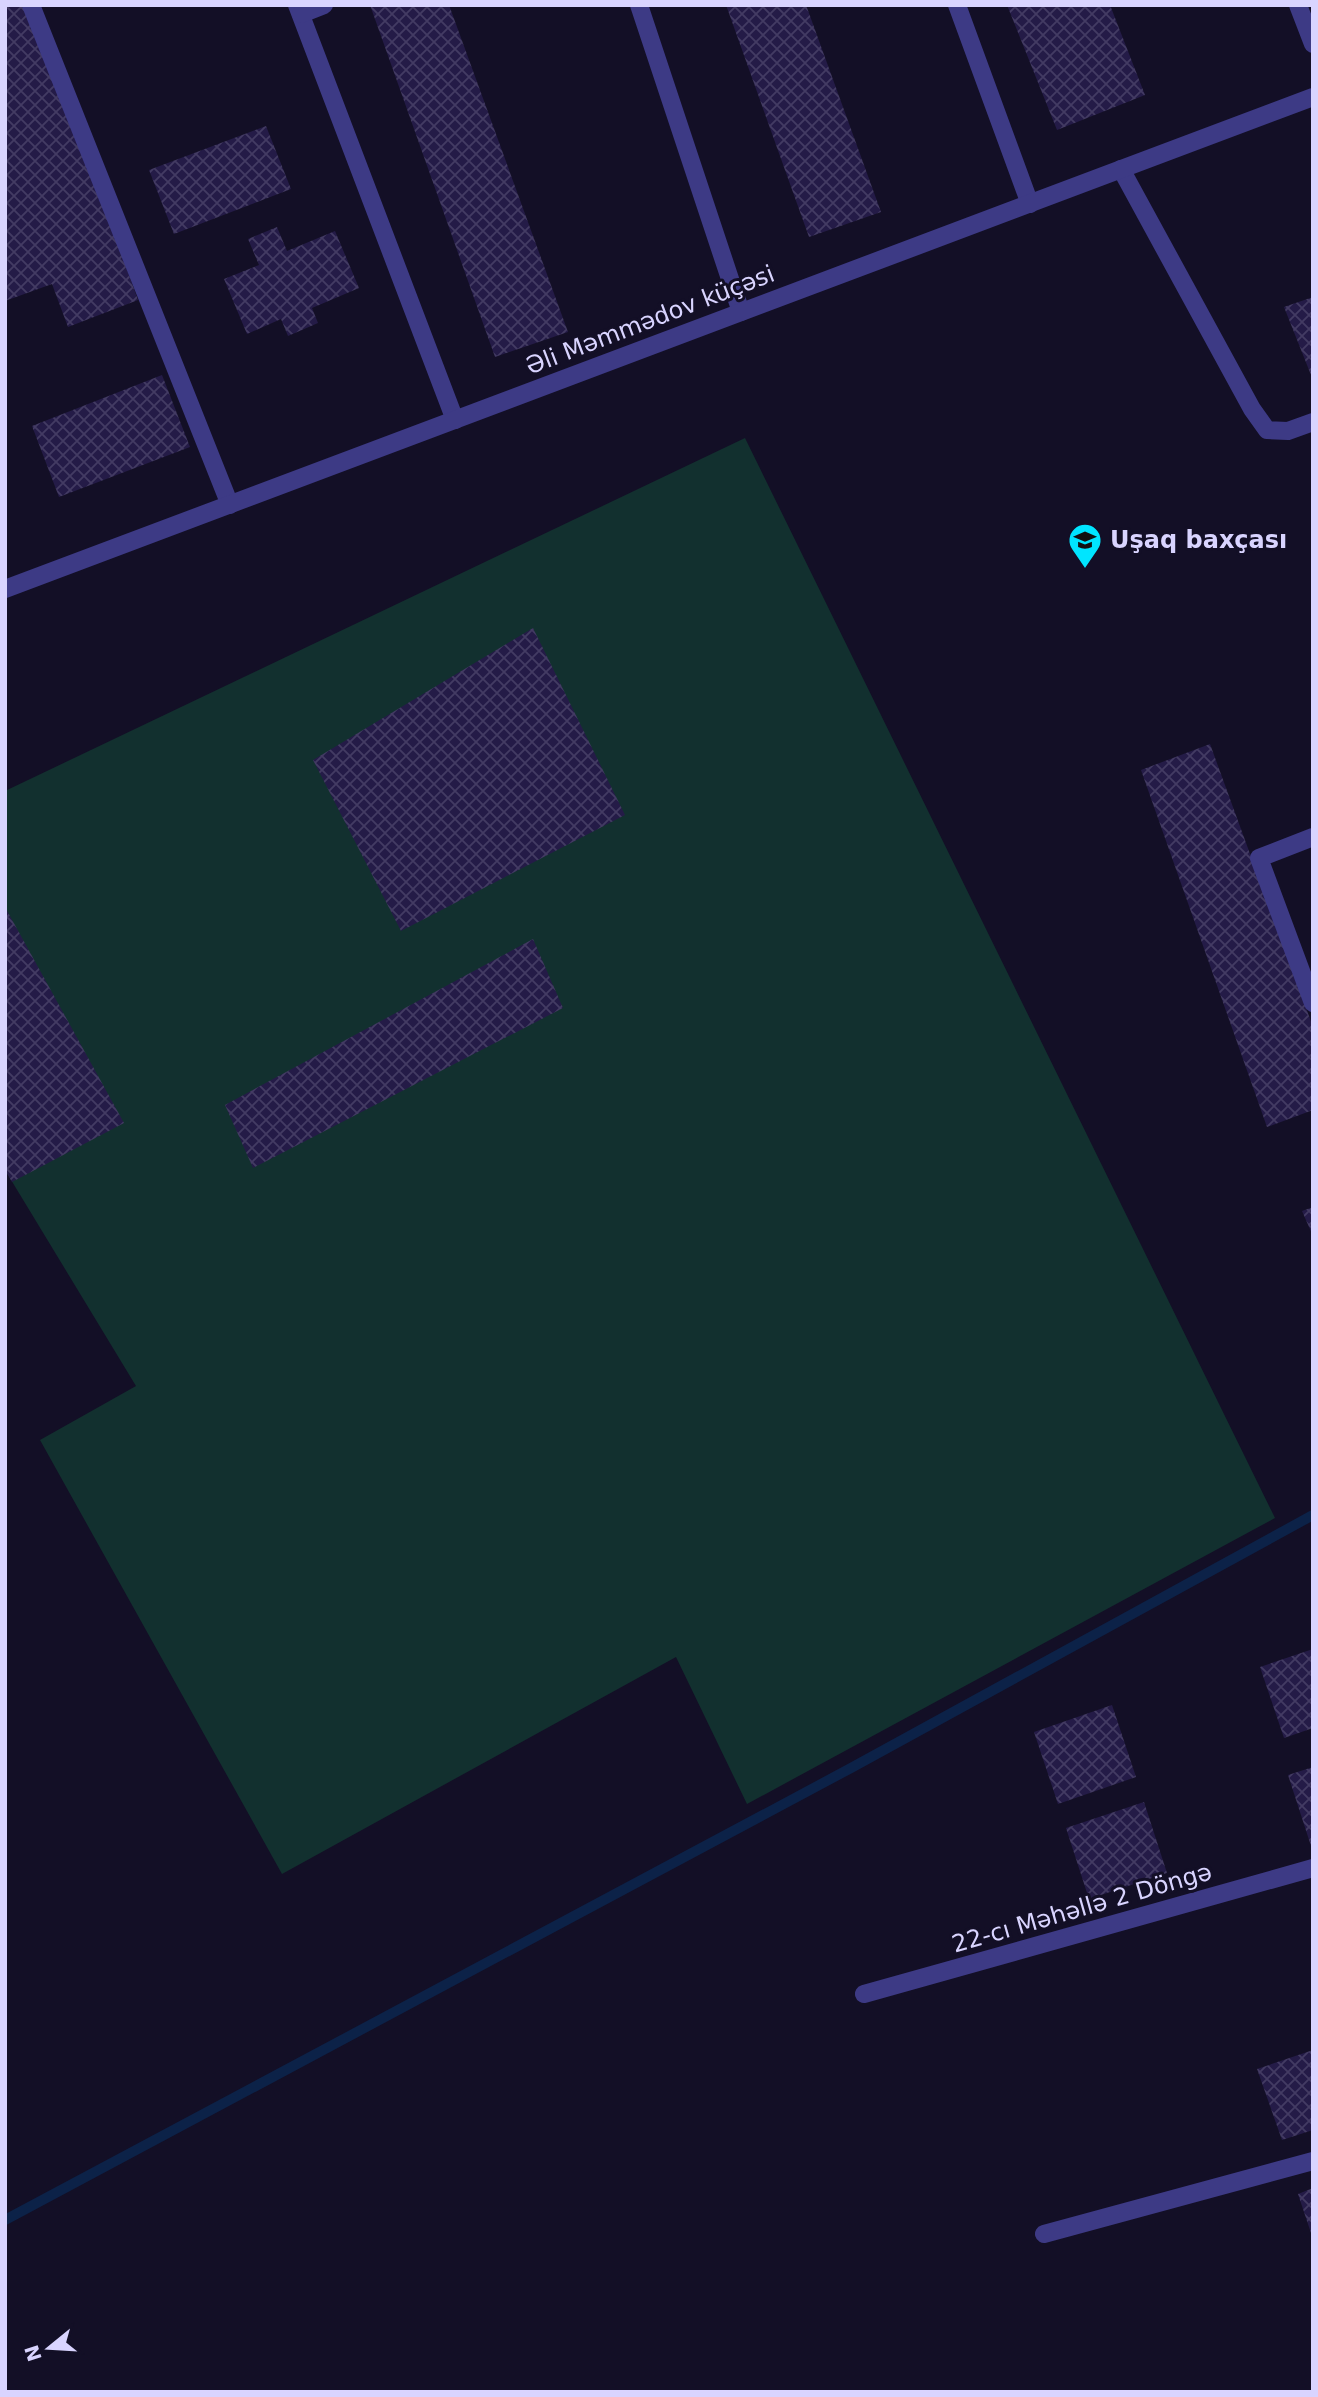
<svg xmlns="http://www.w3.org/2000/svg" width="1318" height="2397" font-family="'DejaVu Sans',sans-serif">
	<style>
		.garden { fill: #12302f }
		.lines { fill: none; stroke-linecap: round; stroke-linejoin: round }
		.stream { stroke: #0c2248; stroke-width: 10 }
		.building { fill: url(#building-cross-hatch) }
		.service { stroke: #3d3a85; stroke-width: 18 }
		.pedestrian { stroke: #3d3a85; stroke-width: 18 }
		.minor { stroke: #3d3a85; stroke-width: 18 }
		.labels { text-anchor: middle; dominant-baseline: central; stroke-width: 6; stroke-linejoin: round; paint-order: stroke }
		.street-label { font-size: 24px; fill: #d9d4ff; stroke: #130f26 }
		.poi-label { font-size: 24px; font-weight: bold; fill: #d9d4ff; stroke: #130f26; text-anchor: start }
	</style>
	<defs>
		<pattern id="building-cross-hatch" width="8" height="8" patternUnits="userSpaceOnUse" patternTransform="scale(1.75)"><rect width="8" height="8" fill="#241b47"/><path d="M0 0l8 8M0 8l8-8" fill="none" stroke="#433b63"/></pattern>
	</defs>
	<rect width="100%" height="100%" fill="#130f26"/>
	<polygon class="garden" points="745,438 1275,1518 747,1804 676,1657 282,1874 40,1440 136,1386 5,1170 5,791"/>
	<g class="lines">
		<polyline class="stream" points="5,2220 851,1768 1313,1515"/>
	</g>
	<g class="building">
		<polygon points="5,5 31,5 138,300 68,327 52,284 5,301"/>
		<polygon points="370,5 449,5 568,332 495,357"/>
		<polygon points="726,5 806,5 881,212 809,237"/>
		<polygon points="1007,5 1110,5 1145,95 1057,130"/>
		<polygon points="266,126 291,189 174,234 149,170"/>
		<polygon points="277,227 287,251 335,231 359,288 312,308 318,323 288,336 281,319 247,334 224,279 259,265 248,239"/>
		<polygon points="1313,297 1313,380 1284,307"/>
		<polygon points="162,375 190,447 59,497 32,426"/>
		<polygon points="533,628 625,815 401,931 313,760"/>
		<polygon points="1210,744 1313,1027 1313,1110 1267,1127 1141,770"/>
		<polygon points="5,907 124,1123 12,1182 5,1170"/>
		<polygon points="533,939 563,1008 253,1168 225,1105"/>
		<polygon points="1313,1207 1313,1236 1302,1211"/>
		<polygon points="1313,1649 1313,1728 1284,1738 1260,1667"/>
		<polygon points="1112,1705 1136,1777 1058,1804 1034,1732"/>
		<polygon points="1313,1767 1313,1849 1312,1849 1288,1775"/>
		<polygon points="1144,1802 1167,1873 1089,1899 1066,1828"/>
		<polygon points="1313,2050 1313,2130 1282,2140 1257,2069"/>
		<polygon points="1313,2188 1313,2236 1312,2236 1298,2194"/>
	</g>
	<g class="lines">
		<g class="service">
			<polyline points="297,5 455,420"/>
			<polyline points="639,5 741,312"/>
			<polyline points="957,5 1030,204"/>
			<polyline points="1298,5 1313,44"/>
			<polyline points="301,14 324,5"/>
			<polyline points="1121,169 1252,409 1267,430 1288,431 1313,422"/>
			<polyline points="1313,837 1259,858 1313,1003"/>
		</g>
		<polyline class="pedestrian" points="31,5 230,505"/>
		<g class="minor">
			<polyline points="5,589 1313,97"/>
			<polyline points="864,1994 1313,1868"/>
			<polyline points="1044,2234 1313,2161"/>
		</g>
	</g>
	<defs>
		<symbol id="school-pin" viewBox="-11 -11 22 30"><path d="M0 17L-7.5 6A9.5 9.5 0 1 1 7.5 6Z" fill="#00e5ff" stroke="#130f26"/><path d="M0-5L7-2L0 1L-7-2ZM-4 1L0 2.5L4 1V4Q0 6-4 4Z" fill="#111"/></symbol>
	</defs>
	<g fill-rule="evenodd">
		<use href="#school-pin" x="1066" y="521" width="38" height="52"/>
	</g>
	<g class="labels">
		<g class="street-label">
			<text transform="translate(650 320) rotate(-21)">Əli Məmmədov küçəsi</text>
			<text transform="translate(1082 1908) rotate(-16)">22-cı Məhəllə 2 Döngə</text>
		</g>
		<g class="poi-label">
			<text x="1110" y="540">Uşaq baxçası</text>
		</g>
	</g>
	<rect width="1318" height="2397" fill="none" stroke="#d9d4ff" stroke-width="14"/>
	<g transform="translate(49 2348) rotate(252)" stroke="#130f26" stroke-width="5" paint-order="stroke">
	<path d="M0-5L12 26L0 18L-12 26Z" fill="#d9d4ff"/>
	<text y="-10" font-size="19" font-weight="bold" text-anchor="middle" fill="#d9d4ff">N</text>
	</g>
</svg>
